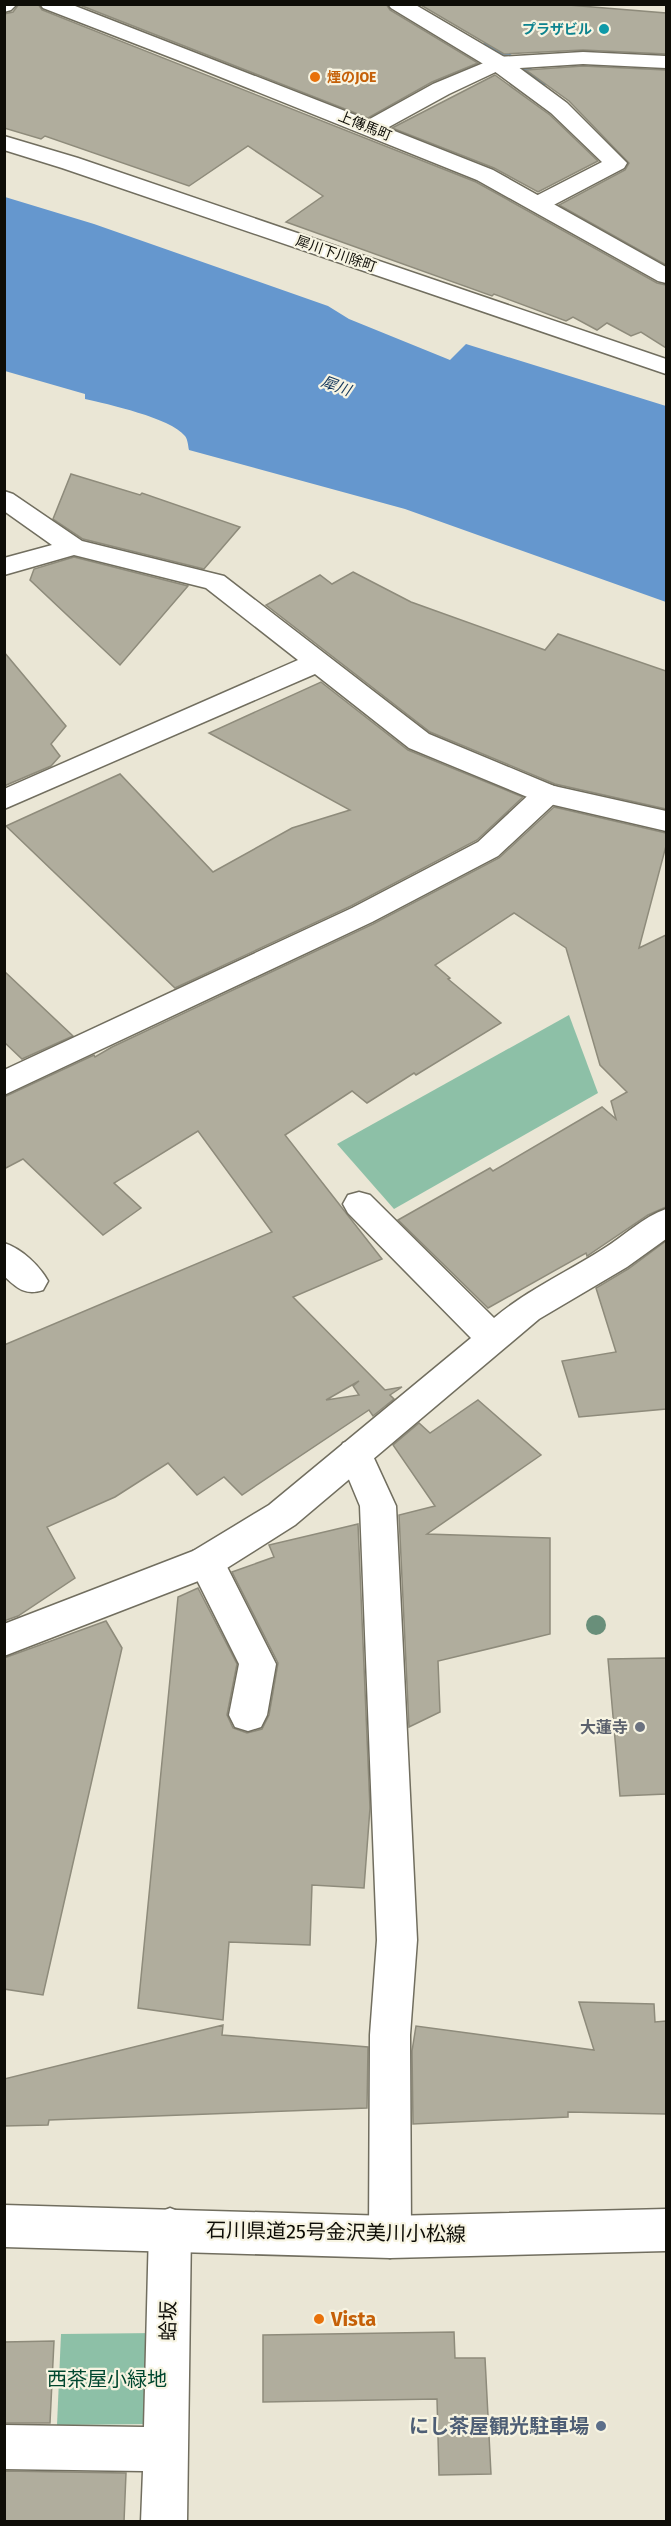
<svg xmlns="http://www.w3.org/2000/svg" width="671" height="2526" font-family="'Fira Sans','Noto Sans JP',sans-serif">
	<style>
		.green { fill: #8dc0a7 }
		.water { fill: #6597ce }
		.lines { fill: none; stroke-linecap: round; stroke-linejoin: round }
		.stream { fill: #6597ce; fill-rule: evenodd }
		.building { fill: #b0ad9d; stroke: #8e8b7b; stroke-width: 1.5; fill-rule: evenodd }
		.lane-casing { stroke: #716e5f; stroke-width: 3 }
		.street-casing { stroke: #716e5f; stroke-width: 3 }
		.primary-casing { stroke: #716e5f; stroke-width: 3 }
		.lane { fill: #fff; fill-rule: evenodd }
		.street { fill: #fff; fill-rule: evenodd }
		.primary { fill: #fff; fill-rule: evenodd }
		.tree { fill: #698f7a }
		.culture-dot { fill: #0f9aa8; stroke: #f7f4e2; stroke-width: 2 }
		.food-dot { fill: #e8710a; stroke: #f7f4e2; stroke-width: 2 }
		.worship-dot { fill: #6b7280; stroke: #f7f4e2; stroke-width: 2 }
		.service-dot { fill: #5c6f8a; stroke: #f7f4e2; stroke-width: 2 }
		.labels { text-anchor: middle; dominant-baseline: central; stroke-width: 4.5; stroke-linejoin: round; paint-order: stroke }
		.far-culture-label { font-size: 14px; font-weight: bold; fill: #0d838f; stroke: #f7f4e2; text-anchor: end }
		.far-food-label { font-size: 14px; font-weight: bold; fill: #c56008; stroke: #f7f4e2; text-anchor: start }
		.far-street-label { font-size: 14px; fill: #0e0d07; stroke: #f7f4e2 }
		.far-water-label { font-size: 15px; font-style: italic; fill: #12365b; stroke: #f7f4e2 }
		.worship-label { font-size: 16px; font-weight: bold; fill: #5b616d; stroke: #f7f4e2; text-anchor: end }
		.near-street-label { font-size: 20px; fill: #0e0d07; stroke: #f7f4e2 }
		.near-food-label { font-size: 20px; font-weight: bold; fill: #c56008; stroke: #f7f4e2; text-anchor: start }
		.near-park-label { font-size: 20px; fill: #00472f; stroke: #f7f4e2 }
		.near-service-label { font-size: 20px; font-weight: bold; fill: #4e5e75; stroke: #f7f4e2; text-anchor: end }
	</style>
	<rect width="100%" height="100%" fill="#eae6d5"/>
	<g class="green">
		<polygon points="569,1015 598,1093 394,1209 337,1144"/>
		<polygon points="157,2333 154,2424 57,2425 61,2334"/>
	</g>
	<path class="water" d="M5,197L94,224L328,306L349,319L450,360L466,344L666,406V602L405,509L189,450C188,446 188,440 185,436C171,418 107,404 85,399V394L5,371Z"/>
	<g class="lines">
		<polygon class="stream" points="488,39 550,81 550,85 542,85 484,44 484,40"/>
	</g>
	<g class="building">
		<polygon points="19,4 38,4 42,10 476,182 657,283 666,285 666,348 641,332 631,336 607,323 597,330 573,317 566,321 494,294 492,296 286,222 323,196 248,146 189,186 45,136 41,139 4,128 4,14 13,12"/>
		<polygon points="77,4 386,4 390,10 478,63 432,82 368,118"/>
		<polygon points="419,4 556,4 666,13 666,54 583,50 504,54"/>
		<polygon points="583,66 666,70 666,265 559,205 625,170 629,163 569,101 526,70"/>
		<polygon points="495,75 550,115 598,161 538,192 494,168 392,128"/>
		<polygon points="71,474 140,495 142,493 240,527 204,569 83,539 53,519"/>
		<polygon points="74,557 188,586 120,665 30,580 34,569"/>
		<polygon points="353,572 411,602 545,650 558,634 666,671 666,809 555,784 430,732 266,605 320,575 332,584"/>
		<polygon points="4,652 66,726 51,744 60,756 51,766 4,786"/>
		<polygon points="321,682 408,750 523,797 477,840 351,906 175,988 6,826 120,774 213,872 292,828 350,810 209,733"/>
		<path d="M554,807L666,833V846L639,948L666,935V1207L648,1215L587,1256L586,1253L488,1308L398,1220L490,1168L493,1171L602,1107L616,1119L611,1101L627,1092L600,1065L566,948L514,913L435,965L450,978L448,979L501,1023L416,1075L414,1073L367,1103L352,1091L285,1135L382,1259L293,1297L385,1390L402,1387L390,1395L394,1399L373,1416L369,1410L242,1495L224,1477L197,1495L168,1463L115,1497L47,1527L75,1578L18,1616L4,1621V1345L272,1232L198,1131L114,1183L141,1208L103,1235L23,1159L4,1169V1097L94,1055L95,1057L112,1047L373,924L499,858ZM359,1381L353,1386L359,1395L326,1400Z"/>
		<polygon points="4,971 73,1036 22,1059 4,1042"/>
		<polygon points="666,1241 666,1409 579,1417 562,1361 616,1352 596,1288 628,1269"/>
		<polygon points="478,1400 541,1455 427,1534 550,1538 550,1634 438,1661 440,1712 409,1727 399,1515 435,1506 393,1445 419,1423 430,1433"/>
		<polygon points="358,1524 370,1808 364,1888 312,1885 310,1945 229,1942 223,2020 138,2008 178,1597 198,1588 237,1664 227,1715 233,1728 247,1733 262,1729 269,1715 278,1663 232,1572 274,1557 269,1545"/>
		<polygon points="106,1621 122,1648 43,1995 4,1989 4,1658"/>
		<polygon points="666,1658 666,1794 620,1796 608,1659"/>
		<polygon points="579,2002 654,2004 655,2022 666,2021 666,2114 568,2112 568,2117 413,2124 412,2051 416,2026 594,2050"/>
		<polygon points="223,2025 222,2035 368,2047 367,2108 49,2120 48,2125 4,2126 4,2079"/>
		<polygon points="454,2332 455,2358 485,2358 491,2474 439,2475 437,2399 263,2402 263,2335"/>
		<polygon points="54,2341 50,2423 4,2423 4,2342"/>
		<polygon points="4,2471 126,2473 124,2522 4,2522"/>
	</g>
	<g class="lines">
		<defs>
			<g id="lane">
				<polygon points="4,4 17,4 11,10 4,12"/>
				<polygon points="388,4 414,4 506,58 567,103 627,163 624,168 546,209 538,211 530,209 527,204 530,199 602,162 551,113 490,68 391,8"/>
				<polygon points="547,784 557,787 561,794 557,801 498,856 372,922 4,1095 4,1070 352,908 478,842 537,787"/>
				<path d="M4,1243C22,1249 39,1265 48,1281L43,1290C25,1296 17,1288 4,1276Z"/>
				<polygon points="355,1439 367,1443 396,1506 417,1940 410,2035 411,2237 405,2252 390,2258 375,2252 369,2237 370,2035 377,1940 360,1506 338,1453 343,1443"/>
				<polygon points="206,1547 219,1551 276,1664 267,1715 261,1727 248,1731 235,1727 229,1715 239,1664 188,1562 193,1551"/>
			</g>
			<g id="street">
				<polygon points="40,4 70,4 368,120 433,84 498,57 583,52 666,56 666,68 583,64 502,69 449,94 387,128 493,170 666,267 666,283 658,281 477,180 193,66 43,8"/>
				<polygon points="4,136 78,158 666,359 666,374 62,168 4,150"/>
				<polygon points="4,491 13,494 82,541 224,576 429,734 554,786 666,811 666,831 537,801 409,748 315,674 4,809 4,789 298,660 206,588 74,555 4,575 4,558 52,545 4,511"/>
				<path d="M359,1192L370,1195L494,1318C527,1290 567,1272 603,1249C624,1236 643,1217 666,1209V1239L627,1267L539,1319L295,1525L219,1573L4,1656V1624L193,1551L269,1505L471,1338L348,1213L343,1204L348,1195Z"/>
				<polygon points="170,2208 185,2214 191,2229 187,2522 141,2522 143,2471 4,2469 4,2425 144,2427 149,2229 155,2214"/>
			</g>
			<polygon id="primary" points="4,2205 390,2216 666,2209 666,2251 390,2258 4,2247"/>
		</defs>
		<use href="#lane" class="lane-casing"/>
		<use href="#street" class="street-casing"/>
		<use href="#primary" class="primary-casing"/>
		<use href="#lane" class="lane"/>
		<use href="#street" class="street"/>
		<use href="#primary" class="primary"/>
	</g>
	<circle class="tree" cx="596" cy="1625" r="10"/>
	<circle class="culture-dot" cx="604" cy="29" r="6"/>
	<g class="food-dot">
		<circle cx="315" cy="77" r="6"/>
		<circle cx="319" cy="2319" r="6"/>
	</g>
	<circle class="worship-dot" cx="640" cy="1727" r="6"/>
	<circle class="service-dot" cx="601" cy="2426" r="6"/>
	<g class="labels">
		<g class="far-culture-label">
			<text x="592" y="29">プラザビル</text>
		</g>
		<g class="far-food-label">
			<text x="327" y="77">煙のJOE</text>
		</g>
		<g class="far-street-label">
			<text transform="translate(365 126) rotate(22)">上傳馬町</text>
			<text transform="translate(336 254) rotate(19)">犀川下川除町</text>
		</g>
		<g class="far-water-label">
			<text transform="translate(336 386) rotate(20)">犀川</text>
		</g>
		<g class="worship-label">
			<text x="628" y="1727">大蓮寺</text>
		</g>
		<g class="near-street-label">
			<text transform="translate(336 2232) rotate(1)">石川県道25号金沢美川小松線</text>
			<text transform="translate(168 2321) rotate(-89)">蛤坂</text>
		</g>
		<g class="near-food-label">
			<text x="331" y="2319">Vista</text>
		</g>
		<g class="near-park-label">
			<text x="107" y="2379">西茶屋小緑地</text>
		</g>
		<g class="near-service-label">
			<text x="589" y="2426">にし茶屋観光駐車場</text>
		</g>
	</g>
	<rect width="671" height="2526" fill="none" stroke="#0e0d07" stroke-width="12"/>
</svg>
